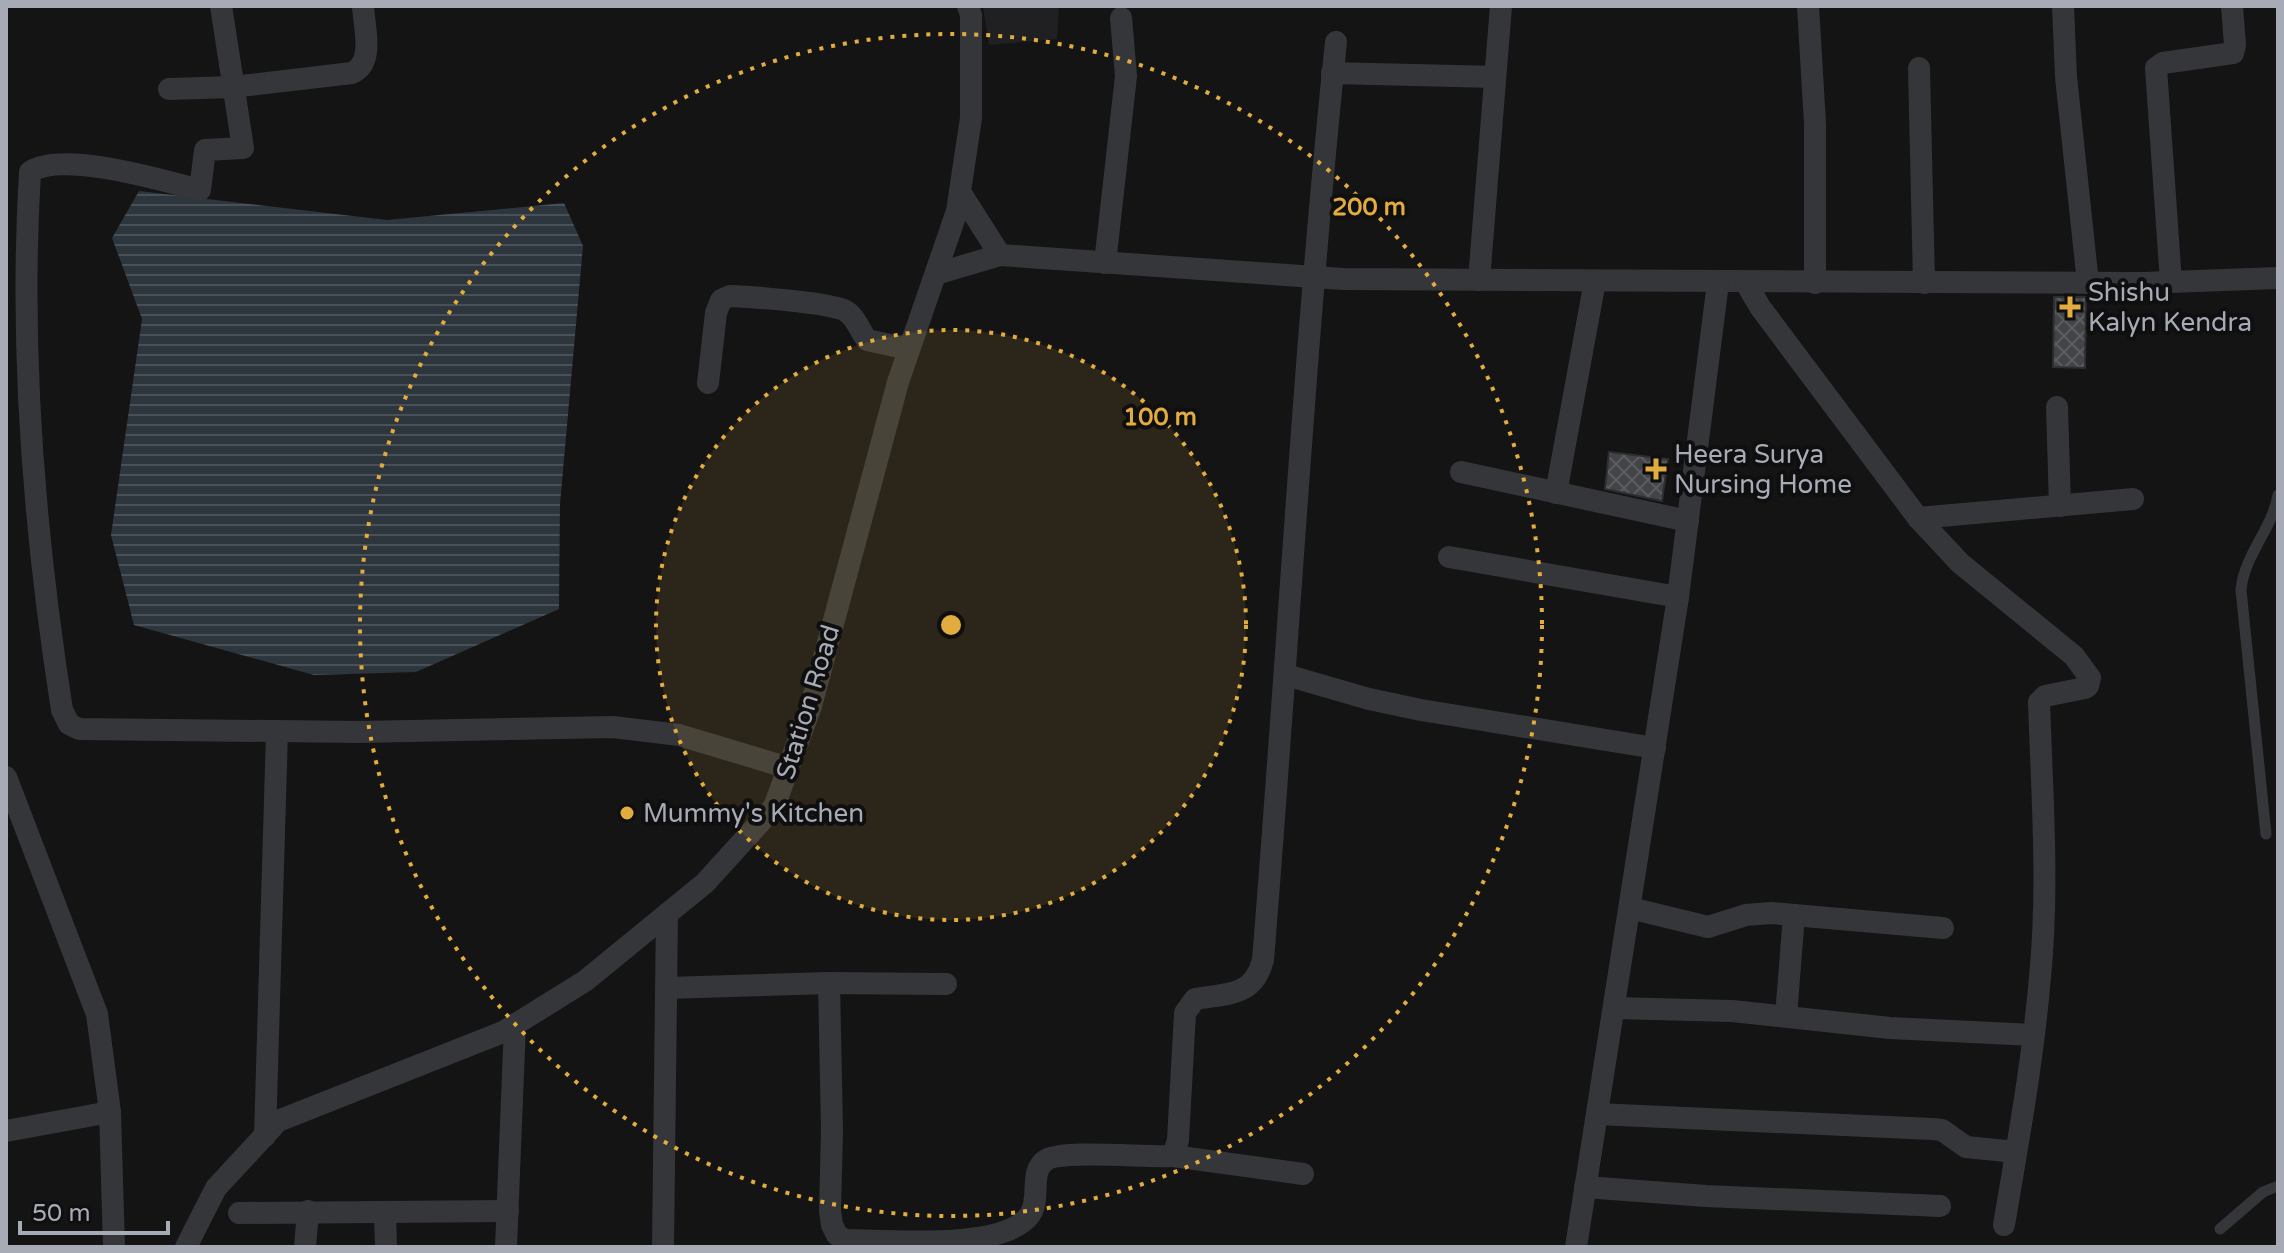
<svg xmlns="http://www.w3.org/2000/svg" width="2284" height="1253" font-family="'Varela Round',sans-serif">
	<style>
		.built { fill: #202022 }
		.water { fill: url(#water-rules) }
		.building { fill: url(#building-cross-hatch); stroke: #2e2e31; stroke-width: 2 }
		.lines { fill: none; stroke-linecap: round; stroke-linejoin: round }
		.service { stroke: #35363a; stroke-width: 11 }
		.minor { stroke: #35363a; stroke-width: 22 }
		.ring { fill: none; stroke: #e2ac3f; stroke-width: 4; stroke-dasharray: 4 8 }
		.poi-dot { fill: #e2ac3f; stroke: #0f0f10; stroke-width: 3 }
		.labels { text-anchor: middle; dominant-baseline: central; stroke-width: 8; stroke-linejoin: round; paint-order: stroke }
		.poi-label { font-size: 26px; fill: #a7abb5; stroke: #0f0f10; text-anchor: start }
		.street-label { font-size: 26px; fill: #a7abb5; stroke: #0f0f10 }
		.centre { fill: #e2ac3f; stroke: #0f0f10; stroke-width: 4 }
		.ring-label { font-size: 24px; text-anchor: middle; font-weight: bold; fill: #e2ac3f; stroke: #0f0f10; stroke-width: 8; stroke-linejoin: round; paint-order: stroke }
	</style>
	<defs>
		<pattern id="water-rules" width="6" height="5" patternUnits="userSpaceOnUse" patternTransform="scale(2)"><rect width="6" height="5" fill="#2e363d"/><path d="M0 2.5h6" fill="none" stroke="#495057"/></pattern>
		<pattern id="building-cross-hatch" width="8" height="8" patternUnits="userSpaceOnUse" patternTransform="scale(2)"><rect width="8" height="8" fill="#434448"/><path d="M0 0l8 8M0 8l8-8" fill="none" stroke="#5b5c60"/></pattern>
	</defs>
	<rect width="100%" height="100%" fill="#141415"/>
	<polygon class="built" points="983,6 1059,6 1057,39 989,45"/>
	<polygon class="water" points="139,191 387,220 564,203 583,246 560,504 559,609 416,672 314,675 134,625 111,535 142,319 112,238"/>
	<g class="building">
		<polygon points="2054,297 2086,297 2085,368 2053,367"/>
		<polygon points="1609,452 1668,459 1662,501 1605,489"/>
	</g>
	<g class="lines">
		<g class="service">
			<path d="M2266,834L2241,590C2244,555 2272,530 2278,495"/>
			<polyline points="2220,1229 2263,1192 2278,1186"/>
		</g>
		<g class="minor">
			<path d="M221,6L243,148L205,150L200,190C164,181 62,150 30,172C19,352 34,532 62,710L69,724L79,729L360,732L613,727L679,735L789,768"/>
			<polyline points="1808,6 1815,124 1815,283"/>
			<polyline points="2063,6 2066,77 2088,283"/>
			<polyline points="1919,68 1924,283"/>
			<polyline points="1332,73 1495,77"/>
			<path d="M169,89L233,87L352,73C375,63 364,27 363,6"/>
			<polyline points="960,192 1000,255"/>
			<polyline points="1105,263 1126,76 1121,18"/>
			<polyline points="936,274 1000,255 1343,279 2143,283 2278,278"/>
			<polyline points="1479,280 1501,6"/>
			<polyline points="2171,282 2156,68 2163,63 2233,53 2235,45 2232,6"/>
			<path d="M1746,283L1760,307L1918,518L1960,563L2074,656L2090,678L2088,686L2085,688L2045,696L2039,702C2042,793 2049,887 2040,977C2033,1060 2018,1142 2004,1225"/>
			<path d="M708,383L716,313L721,300L730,296C754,297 823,302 844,310C855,315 860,331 867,340L909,349"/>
			<polyline points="2057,407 2060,506"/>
			<polyline points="1461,472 1688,521"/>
			<polyline points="1556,493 1595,281"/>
			<polyline points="1918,518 2133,499"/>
			<polyline points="1449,557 1678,597"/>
			<polyline points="1286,675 1369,699 1421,710 1655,748"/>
			<polyline points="6,777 97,1014 110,1112 114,1247"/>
			<polyline points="1630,908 1708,927 1746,915 1771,913 1943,928"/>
			<path d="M829,983L832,1130L830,1211L832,1225L837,1235L845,1240C889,1240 1001,1251 1029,1216C1042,1200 1028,1171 1046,1160C1063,1149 1148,1158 1173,1156L1178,1140L1185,1013L1195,999C1228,993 1253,997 1263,960C1288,654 1304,347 1336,42"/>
			<polyline points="666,988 829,983 946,984"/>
			<polyline points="1614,1008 1732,1011 1890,1028 2033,1035"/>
			<polyline points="1786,1016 1794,915"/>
			<polyline points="1597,1114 1932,1129 1942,1130 1966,1147 2016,1152"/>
			<polyline points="6,1131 110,1112"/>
			<polyline points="265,1136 277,732"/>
			<polyline points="1173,1156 1303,1174"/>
			<polyline points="1585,1187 1706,1196 1940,1206"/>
			<polyline points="385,1212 386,1247"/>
			<polyline points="239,1213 508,1211"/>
			<polyline points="186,1247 216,1188 278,1121 503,1032 585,981 705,883 774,807 811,706 898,382 957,211 971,118 971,15 968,6"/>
			<polyline points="305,1247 308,1211"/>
			<polyline points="506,1247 515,1024"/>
			<polyline points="663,1247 667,914"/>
			<polyline points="1576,1247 1678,597 1718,283"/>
		</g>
	</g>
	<circle cx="951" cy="625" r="295" fill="#e2ac3f" fill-opacity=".12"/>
	<g class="ring">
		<circle cx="951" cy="625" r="295"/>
		<circle cx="951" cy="625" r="591"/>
	</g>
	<g class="poi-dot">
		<path d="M2066 295h8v8h8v8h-8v8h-8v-8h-8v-8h8z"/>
		<path d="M1652 457h8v8h8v8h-8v8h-8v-8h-8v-8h8z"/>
		<circle cx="627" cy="813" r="8"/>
	</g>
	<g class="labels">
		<g class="poi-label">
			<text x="2088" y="292">Shishu<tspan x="2088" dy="30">Kalyn Kendra</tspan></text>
			<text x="1674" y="454">Heera Surya<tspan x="1674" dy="30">Nursing Home</tspan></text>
			<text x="643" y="813">Mummy's Kitchen</text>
		</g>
		<g class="street-label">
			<text transform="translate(808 702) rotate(-73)">Station Road</text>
		</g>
	</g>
	<circle cx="951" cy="625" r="12" class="centre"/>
	<g class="ring-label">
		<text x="1369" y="215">200 m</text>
		<text x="1160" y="425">100 m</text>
	</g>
	<rect width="2284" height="1253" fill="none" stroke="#a7abb5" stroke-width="16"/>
	<path d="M20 1221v12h148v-12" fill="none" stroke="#a7abb5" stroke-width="4"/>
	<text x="32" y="1221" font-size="24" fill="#a7abb5" stroke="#0f0f10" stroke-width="6" paint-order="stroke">50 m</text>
</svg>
